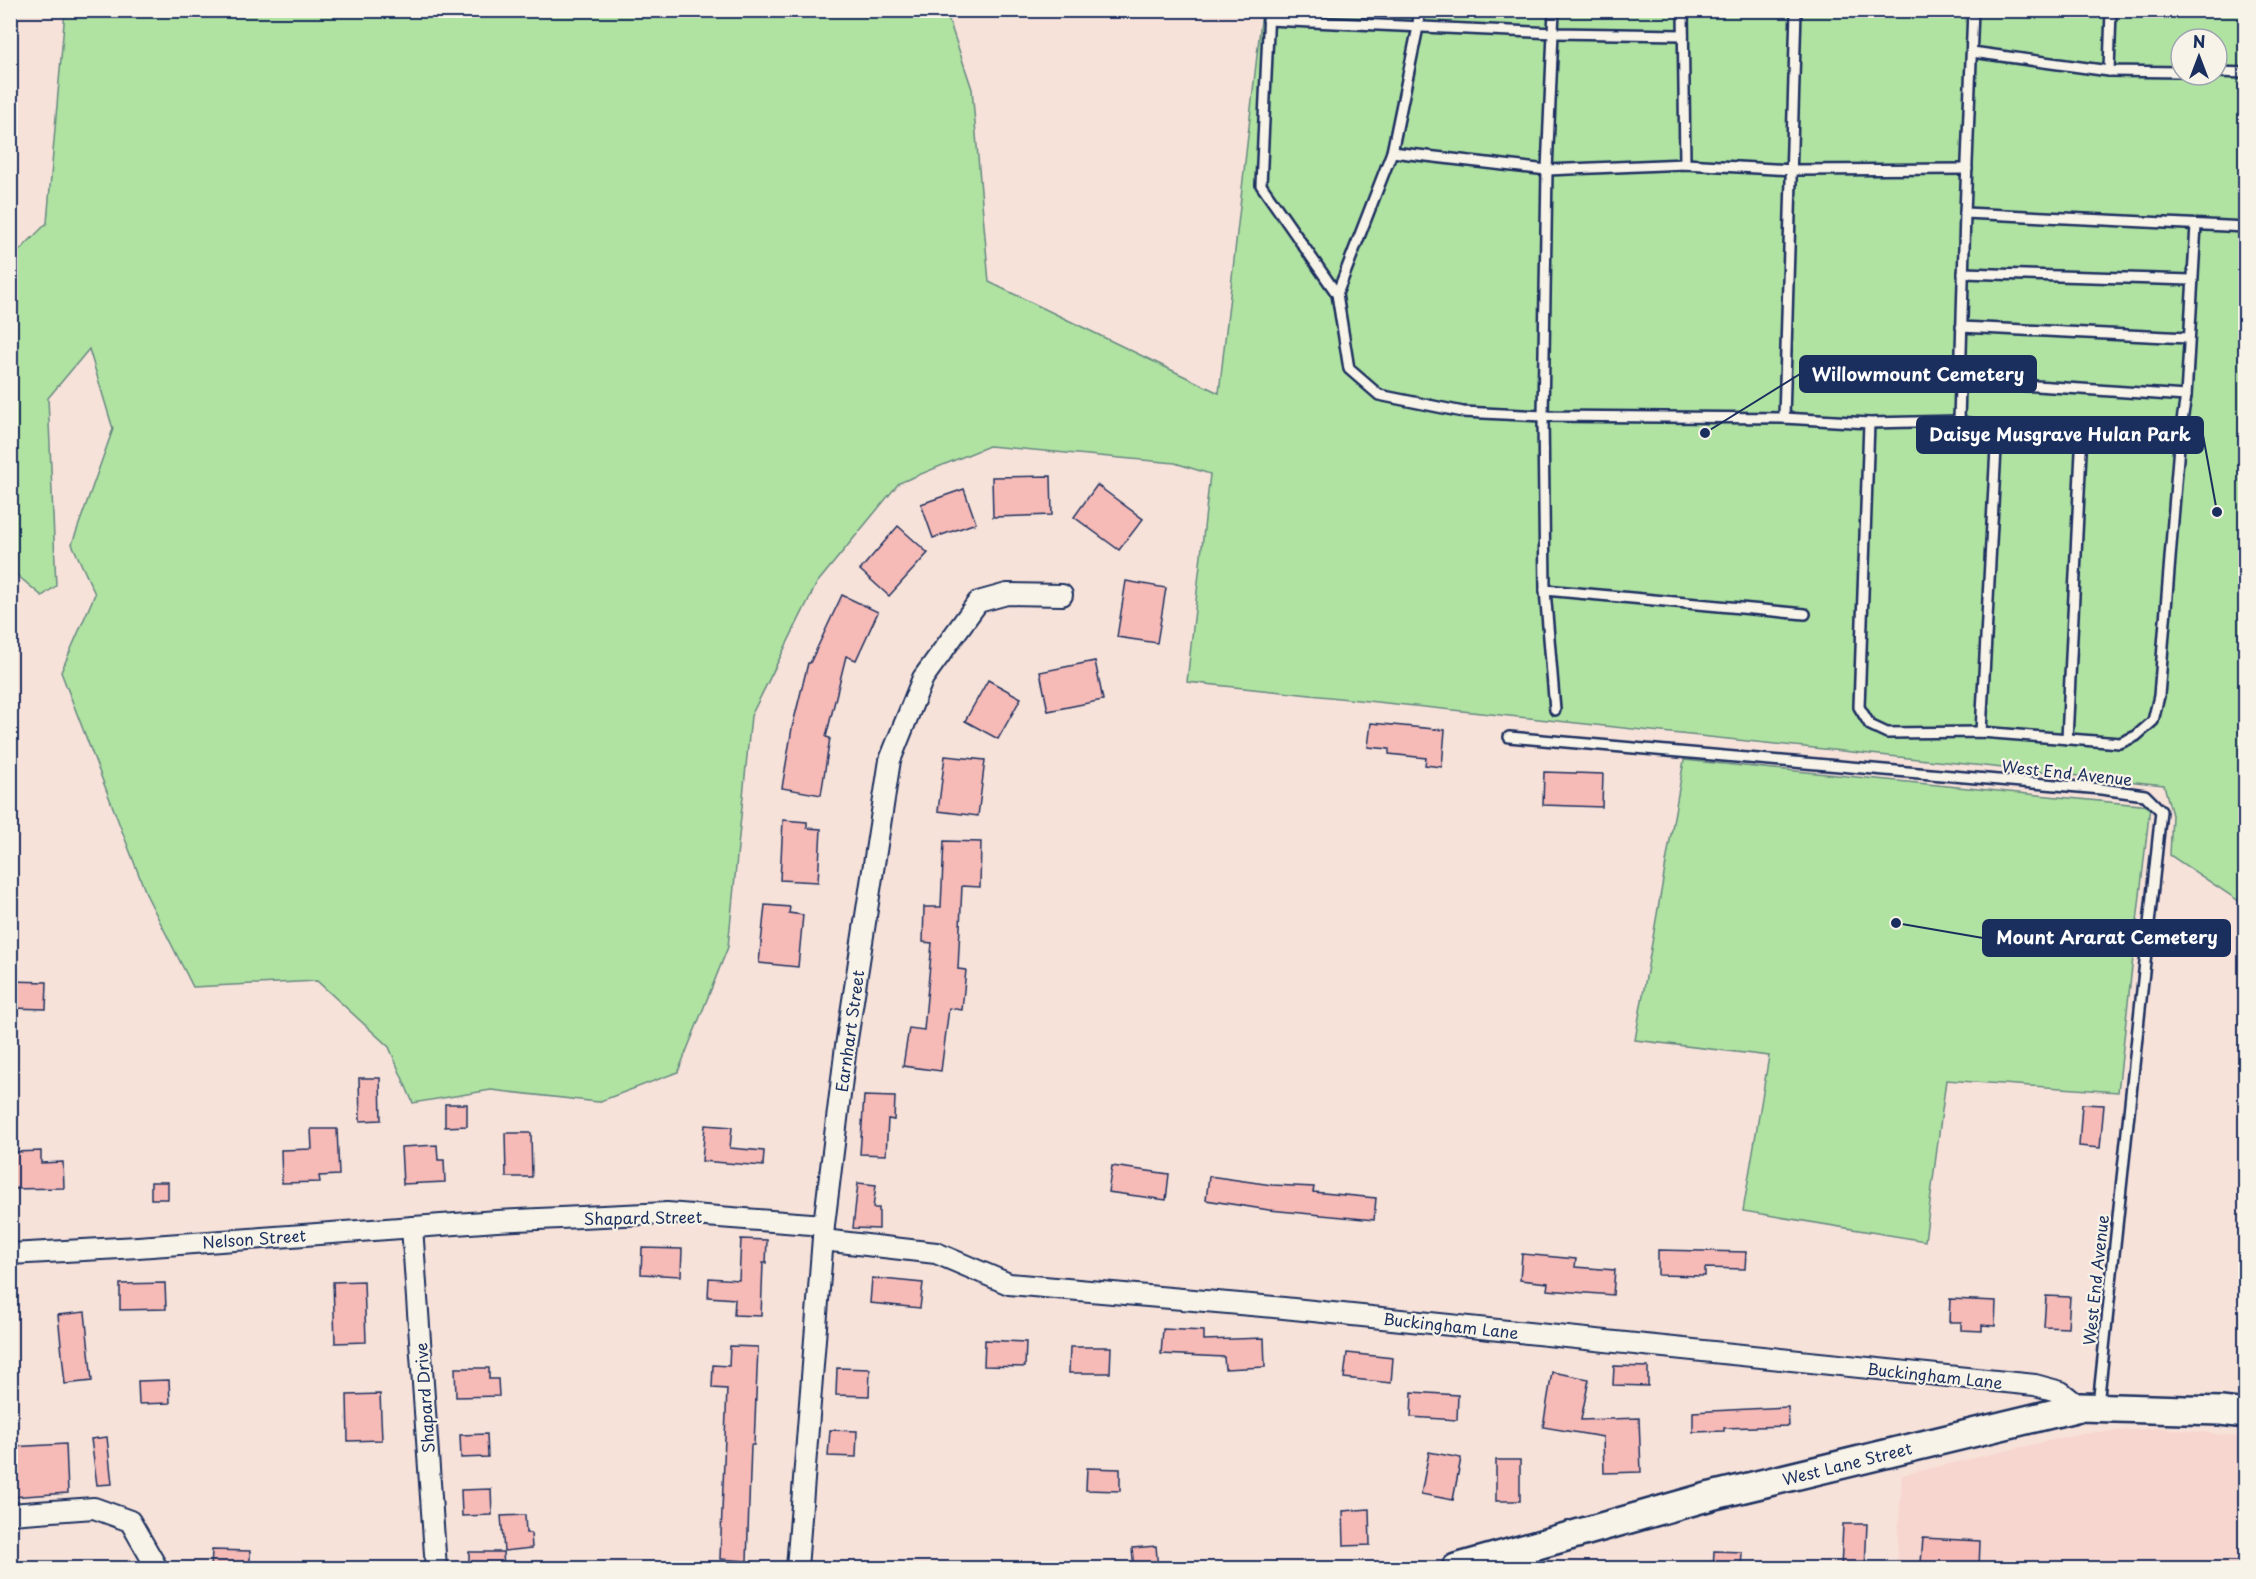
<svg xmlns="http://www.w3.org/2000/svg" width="2256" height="1579" font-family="'Playpen Sans',sans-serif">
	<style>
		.built { fill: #f7d6cf }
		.green { fill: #b0e2a2; stroke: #668880; stroke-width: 1.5; fill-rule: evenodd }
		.building { fill: #f6bab7; stroke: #1b2f5e; stroke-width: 1.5 }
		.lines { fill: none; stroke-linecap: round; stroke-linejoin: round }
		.lane-casing { stroke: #1b2f5e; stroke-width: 14 }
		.street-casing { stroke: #1b2f5e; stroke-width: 24 }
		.secondary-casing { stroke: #1b2f5e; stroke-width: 32 }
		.lane { stroke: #f7f3e8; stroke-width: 9 }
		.street { stroke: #f7f3e8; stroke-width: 20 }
		.secondary { stroke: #f7f3e8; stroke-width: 27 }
		.labels { text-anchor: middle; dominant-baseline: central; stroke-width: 4.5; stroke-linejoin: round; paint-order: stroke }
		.street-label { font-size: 16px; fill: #1b2f5e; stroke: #f7f3e8 }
		.leader { fill: none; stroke: #1b2f5e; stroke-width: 2 }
		.callout-dot { fill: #1b2f5e; stroke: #f7f3e8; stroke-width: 2 }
		.callout { fill: #1b2f5e; stroke: #1b2f5e; stroke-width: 2 }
		.callout-label { font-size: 18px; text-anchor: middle; font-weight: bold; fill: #fff }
	</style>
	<rect width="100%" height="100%" fill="#f7e2d9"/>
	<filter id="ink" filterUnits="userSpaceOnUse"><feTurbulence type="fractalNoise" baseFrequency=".0167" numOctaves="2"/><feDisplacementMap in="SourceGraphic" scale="12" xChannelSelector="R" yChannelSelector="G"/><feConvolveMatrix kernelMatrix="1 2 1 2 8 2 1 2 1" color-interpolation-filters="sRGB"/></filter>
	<g filter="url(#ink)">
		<polygon class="built" points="2162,1428 2245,1437 2245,1568 1896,1568 1902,1475 2082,1433"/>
		<g class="green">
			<path d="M65,11H946L972,89L989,282L1219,393L1262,11H2245V905L2170,855L2172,815L2164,785L1187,682L1210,474L1175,463L989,446L899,483L817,583L751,716L728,947L678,1072L598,1102L491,1090L413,1103L389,1047L317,981L193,987L147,896L61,672L95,594L72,544L113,429L89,349L48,398L56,586L42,596L11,570L10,253H17L47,223ZM2181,39H2217V75H2181Z"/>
			<polygon points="1684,760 2150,806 2118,1092 1946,1080 1925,1241 1743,1211 1769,1056 1635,1040"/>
		</g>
		<g class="building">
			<polygon points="1051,476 1052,515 993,517 992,477"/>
			<polygon points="1097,485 1143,519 1119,550 1074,517"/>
			<polygon points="964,489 976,523 933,538 921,504"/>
			<polygon points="898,526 928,553 889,596 860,570"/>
			<polygon points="1126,581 1166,588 1157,643 1117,637"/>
			<polygon points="842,595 878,612 856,660 846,656 826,737 830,738 821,795 782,788 792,728 808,663 810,663"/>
			<polygon points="1095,661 1103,700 1048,711 1040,672"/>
			<polygon points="988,680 1021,698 998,739 965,721"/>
			<polygon points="1371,723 1445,730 1442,767 1425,765 1426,758 1389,754 1389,749 1368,747"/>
			<polygon points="945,756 985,760 978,816 938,811"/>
			<polygon points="1544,772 1603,774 1602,807 1543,805"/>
			<polygon points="783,820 807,822 807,828 821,829 818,882 780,880"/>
			<polygon points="944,841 981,842 980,887 962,886 958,969 966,970 962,1010 949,1008 941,1071 903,1066 909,1028 924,1030 932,943 923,942 924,907 941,907"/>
			<polygon points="765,905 790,907 789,913 803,915 798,967 759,963"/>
			<polygon points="10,981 47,982 46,1009 10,1008"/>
			<polygon points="359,1078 380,1078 381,1120 360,1121"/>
			<polygon points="864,1096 895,1097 894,1120 888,1119 886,1155 860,1154"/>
			<polygon points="445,1104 467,1104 467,1126 445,1127"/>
			<polygon points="2082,1104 2104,1105 2100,1148 2079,1146"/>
			<polygon points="705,1125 732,1127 730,1148 764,1151 763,1166 702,1161"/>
			<polygon points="311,1129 337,1129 339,1175 319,1176 320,1182 282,1183 281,1150 312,1149"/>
			<polygon points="505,1133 531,1133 532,1177 506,1177"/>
			<polygon points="437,1145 438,1160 444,1160 445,1182 403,1184 401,1147"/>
			<polygon points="41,1151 41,1163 63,1162 64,1188 10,1189 10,1164 14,1164 14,1152"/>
			<polygon points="1112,1166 1169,1174 1166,1200 1108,1192"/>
			<polygon points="1209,1176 1272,1185 1314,1187 1313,1192 1376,1198 1374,1220 1269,1210 1206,1200"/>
			<rect x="151" y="1182" width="17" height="17"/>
			<polygon points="858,1183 876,1185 873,1208 879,1208 879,1229 853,1228"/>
			<polygon points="741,1239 767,1240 766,1263 763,1263 761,1316 734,1315 735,1299 708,1297 709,1278 739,1280"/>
			<polygon points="642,1248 682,1249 681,1276 641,1274"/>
			<polygon points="1658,1250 1746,1252 1745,1269 1705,1268 1705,1276 1658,1275"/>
			<polygon points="1522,1254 1576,1259 1575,1267 1615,1270 1613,1295 1547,1290 1548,1283 1520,1280"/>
			<polygon points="872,1278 923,1283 920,1308 870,1303"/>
			<polygon points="364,1281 366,1342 335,1343 333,1282"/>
			<polygon points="165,1283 166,1309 120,1310 120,1284"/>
			<polygon points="2046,1296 2070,1297 2068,1328 2044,1327"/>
			<polygon points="1950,1299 1996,1301 1995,1326 1982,1325 1982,1331 1961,1330 1961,1322 1949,1322"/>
			<polygon points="85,1312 92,1381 65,1384 58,1315"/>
			<polygon points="1163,1329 1204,1331 1204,1340 1264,1338 1265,1367 1225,1369 1224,1357 1161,1354"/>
			<polygon points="985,1340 1026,1342 1025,1367 984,1366"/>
			<polygon points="730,1346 758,1347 754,1445 751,1445 747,1561 720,1559 727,1389 712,1388 713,1365 729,1366"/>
			<polygon points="1070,1347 1111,1347 1110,1373 1069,1373"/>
			<polygon points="1347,1353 1393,1358 1391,1383 1344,1378"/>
			<polygon points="1614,1366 1648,1367 1648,1386 1613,1385"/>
			<polygon points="455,1368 489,1368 489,1379 498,1379 499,1396 456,1397"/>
			<polygon points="837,1368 870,1369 869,1396 836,1395"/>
			<polygon points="1552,1372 1589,1379 1581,1420 1639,1418 1641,1472 1604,1473 1603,1437 1543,1427"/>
			<polygon points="169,1380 170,1403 139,1404 138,1381"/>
			<polygon points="1412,1392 1458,1395 1457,1420 1411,1417"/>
			<polygon points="380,1394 382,1440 348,1441 347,1395"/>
			<polygon points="1788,1407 1789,1426 1724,1428 1724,1431 1693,1432 1693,1412"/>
			<polygon points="830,1430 857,1431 856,1457 828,1456"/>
			<polygon points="487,1434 488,1457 461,1458 460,1435"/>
			<polygon points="107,1437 112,1484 97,1485 91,1439"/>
			<polygon points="66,1444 68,1493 10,1497 10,1447"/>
			<polygon points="1429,1452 1461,1458 1453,1500 1421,1494"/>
			<rect x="1496" y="1460" width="24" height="41"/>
			<polygon points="1087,1468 1120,1469 1120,1491 1086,1490"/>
			<polygon points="491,1489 492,1515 462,1516 461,1490"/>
			<polygon points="1369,1509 1370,1545 1344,1546 1343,1511"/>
			<polygon points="525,1515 526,1533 531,1533 532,1548 504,1551 501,1516"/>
			<polygon points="1843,1524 1867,1524 1865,1569 1841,1569"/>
			<polygon points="1923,1538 1980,1541 1979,1569 1935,1569 1935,1564 1921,1563"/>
			<polygon points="1156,1546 1158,1569 1134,1569 1132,1548"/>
			<polygon points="212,1550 250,1551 250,1569 211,1569"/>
			<polygon points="1714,1551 1742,1552 1741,1569 1713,1569"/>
			<polygon points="469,1552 503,1552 504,1569 469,1569"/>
		</g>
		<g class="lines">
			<defs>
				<g id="lane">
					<polyline points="1269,10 1261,185 1337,294"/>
					<polyline points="1419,10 1418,27 1392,152 1337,294 1349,369 1379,395 1463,412 1543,416 1784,418 1869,423 1959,421 1997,429 2180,433"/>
					<polyline points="1554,10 1547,170 1543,416 1545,590 1555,710"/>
					<polyline points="1683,10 1685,164"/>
					<polyline points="1268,20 1554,33 1683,35"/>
					<polyline points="1972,52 2109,71 2181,72"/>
					<polyline points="2109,71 2111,10"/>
					<polyline points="2217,72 2246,73"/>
					<polyline points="1392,152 1547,170 1685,164 1793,170 1967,169"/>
					<polyline points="1965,213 2246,227"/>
					<polyline points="1963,273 2192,280"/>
					<polyline points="1961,327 2188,338"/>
					<polyline points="1960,381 2186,396"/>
					<polyline points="1784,418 1796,10"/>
					<polyline points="1959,421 1965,213 1973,10"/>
					<polyline points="1869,423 1859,707 1870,725 1887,733 1981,732 2120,743 2136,736 2153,721 2159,696 2180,433 2186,396 2196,225"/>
					<polyline points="1545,590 1805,614"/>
					<polyline points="1981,732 1997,429"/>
					<polyline points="1509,737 2101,789 2145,795 2161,811 2098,1405"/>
					<polyline points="2067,739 2082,431"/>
				</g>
				<g id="street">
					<polyline points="412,1227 436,1568"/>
					<polyline points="823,1240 936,1253 1009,1284 1274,1307 2035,1385 2061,1392 2080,1407"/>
					<polyline points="10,1254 138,1247 497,1221 667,1213 824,1225"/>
					<polyline points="10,1514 94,1508 130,1521 157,1568"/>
					<polyline points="797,1568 824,1225 846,1046 890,760 923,678 978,602 1007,594 1062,595"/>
				</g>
				<polyline id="secondary" points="1456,1568 1711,1496 2080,1407 2221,1411 2246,1414"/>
			</defs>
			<use href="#lane" class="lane-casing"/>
			<use href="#street" class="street-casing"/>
			<use href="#secondary" class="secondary-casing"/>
			<use href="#lane" class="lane"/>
			<use href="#street" class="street"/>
			<use href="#secondary" class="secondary"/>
		</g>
	</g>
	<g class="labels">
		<g class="street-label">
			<text transform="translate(2067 772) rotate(6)">West End Avenue</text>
			<text transform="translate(849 1031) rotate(-82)">Earnhart Street</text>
			<text transform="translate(643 1217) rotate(-1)">Shapard Street</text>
			<text transform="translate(254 1238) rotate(-4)">Nelson Street</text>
			<text transform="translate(2095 1280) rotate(-84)">West End Avenue</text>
			<text transform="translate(1451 1325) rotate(6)">Buckingham Lane</text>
			<text transform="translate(1935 1375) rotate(6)">Buckingham Lane</text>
			<text transform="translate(424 1398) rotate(-94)">Shapard Drive</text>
			<text transform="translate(1847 1463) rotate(-14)">West Lane Street</text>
		</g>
	</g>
	<path class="leader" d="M1705 433L1800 374M2217 512L2203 435M1896 923L1983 938"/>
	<g class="callout-dot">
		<circle cx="1705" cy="433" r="6"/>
		<circle cx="2217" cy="512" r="6"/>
		<circle cx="1896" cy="923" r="6"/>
	</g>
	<g class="callout">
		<rect x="1800" y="356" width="236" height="36" rx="6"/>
		<rect x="1917" y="417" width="286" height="36" rx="6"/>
		<rect x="1983" y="920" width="247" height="36" rx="6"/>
	</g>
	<g class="callout-label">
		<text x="1918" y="381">Willowmount Cemetery</text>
		<text x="2060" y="441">Daisye Musgrave Hulan Park</text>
		<text x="2107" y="944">Mount Ararat Cemetery</text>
	</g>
	<rect width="2256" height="1579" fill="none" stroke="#f7f3e8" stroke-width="36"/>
	<rect x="18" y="18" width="2220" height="1543" fill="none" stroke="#1b2f5e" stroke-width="2" filter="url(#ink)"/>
	<g transform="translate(2199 57)"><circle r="28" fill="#f7f3e8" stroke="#9fa5b1" stroke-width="1.5"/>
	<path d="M0-4.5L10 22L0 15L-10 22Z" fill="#1b2f5e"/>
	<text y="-9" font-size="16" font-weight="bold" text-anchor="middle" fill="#1b2f5e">N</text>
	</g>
</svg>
